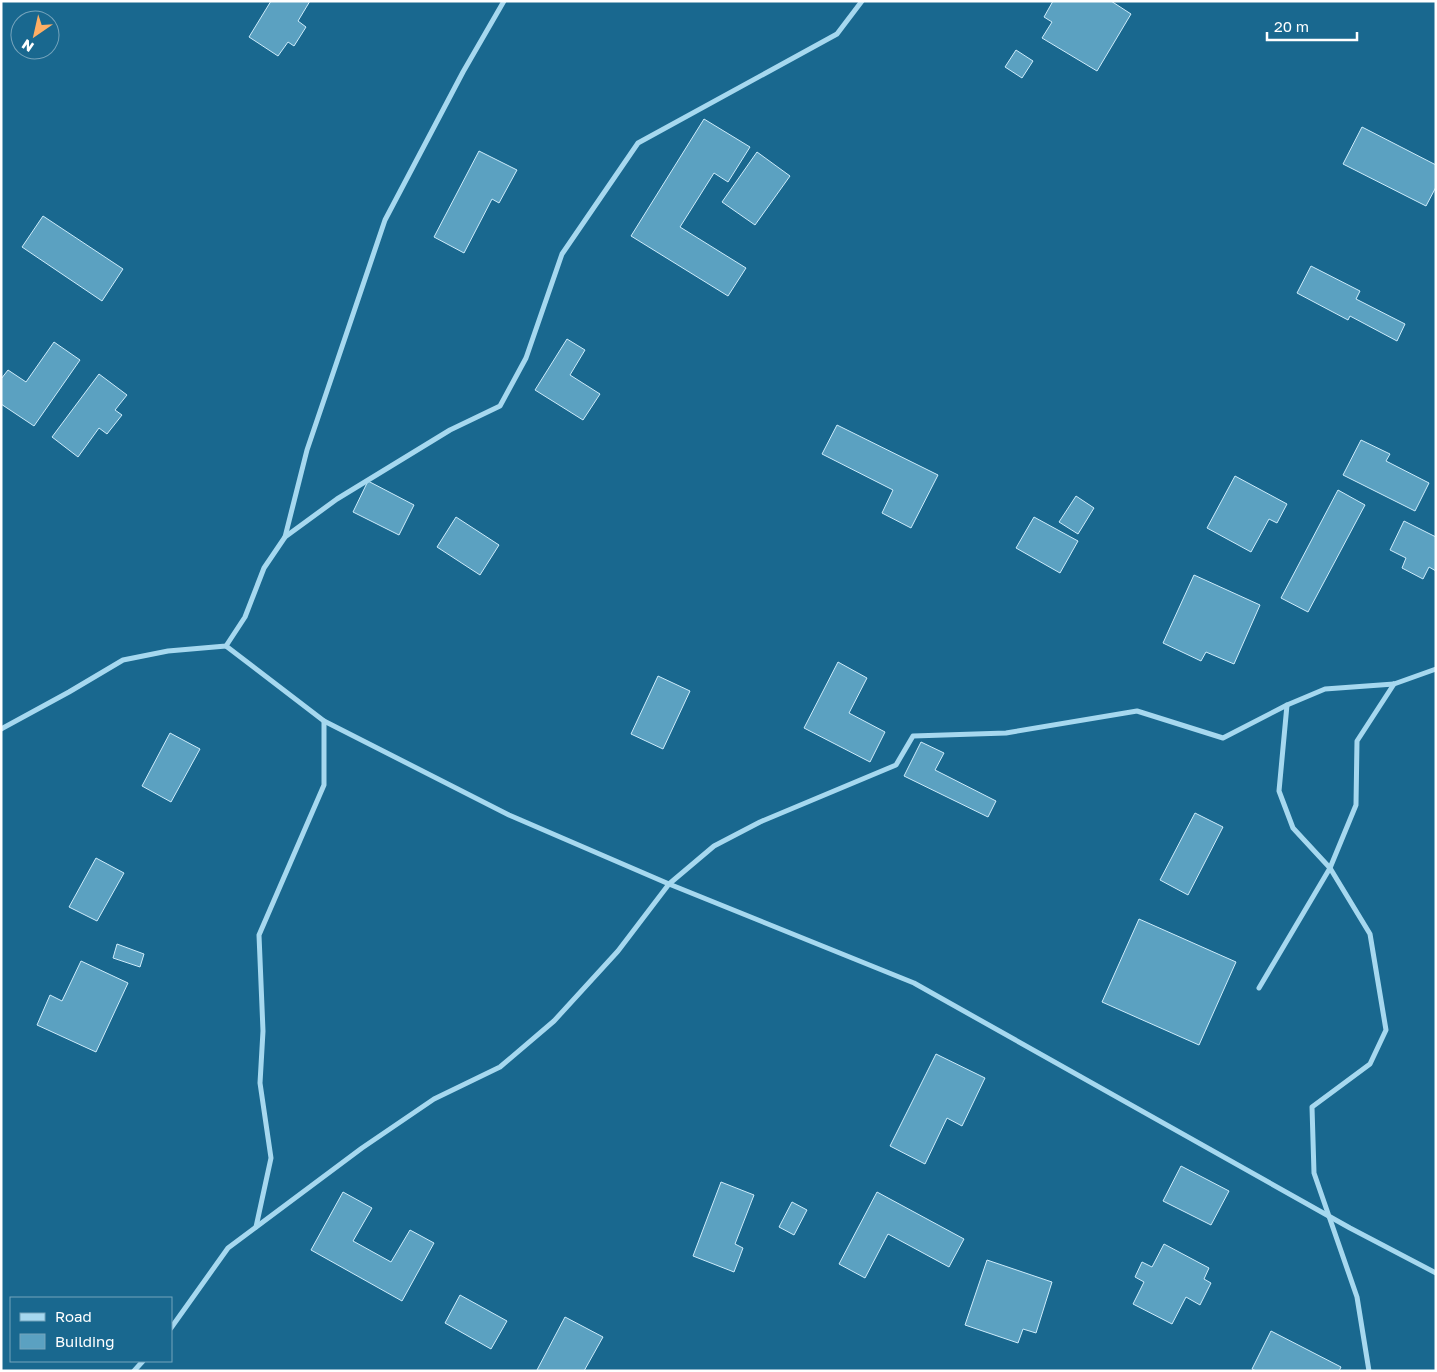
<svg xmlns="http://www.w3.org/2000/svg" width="1437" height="1372" font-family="'Golos Text',sans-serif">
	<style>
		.building { fill: #5ba1c1; stroke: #cdecfb }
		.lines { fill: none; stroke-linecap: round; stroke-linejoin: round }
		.street { stroke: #a6d8ef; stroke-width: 5 }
	</style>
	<rect width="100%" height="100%" fill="#19688f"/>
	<g class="building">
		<polygon points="271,1 310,1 298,21 306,27 294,46 288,42 278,56 249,37"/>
		<polygon points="1053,1 1111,1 1131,14 1097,71 1042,38 1052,22 1044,17"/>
		<polygon points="1016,50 1033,61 1022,78 1005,67"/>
		<polygon points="704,119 750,147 728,182 714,173 680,227 746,268 728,296 631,236"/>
		<polygon points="1362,127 1436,165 1436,187 1426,206 1343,164"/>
		<polygon points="479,151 517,170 499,203 492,199 464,253 434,237"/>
		<polygon points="757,152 790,176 755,225 722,202"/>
		<polygon points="43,216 123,269 102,301 22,247"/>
		<polygon points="1311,266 1360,291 1356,299 1405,324 1397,341 1350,316 1348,320 1297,293"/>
		<polygon points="567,339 585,350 570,375 600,394 583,420 535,390"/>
		<polygon points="54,342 80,360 34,426 1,404 1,379 8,370 26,382"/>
		<polygon points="99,374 127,395 115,410 122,415 107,434 99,428 78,457 52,437"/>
		<polygon points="837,425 938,475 911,528 882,513 893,490 822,454"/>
		<polygon points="1361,440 1390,454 1386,461 1429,483 1415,511 1343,475"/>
		<polygon points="1235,476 1287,504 1277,523 1269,519 1251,552 1207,528"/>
		<polygon points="368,481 414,505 399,535 353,512"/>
		<polygon points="1338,490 1365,505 1308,612 1281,598"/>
		<polygon points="1076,496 1094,508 1078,534 1059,522"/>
		<polygon points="456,517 499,545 480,575 437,547"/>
		<polygon points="1034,517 1078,541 1060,573 1016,548"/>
		<polygon points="1404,521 1436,537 1436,571 1429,567 1423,579 1402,568 1406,558 1390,550"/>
		<polygon points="1194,575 1260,605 1234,664 1206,652 1201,661 1163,643"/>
		<polygon points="838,662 867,678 849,713 885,732 870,762 804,728"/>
		<polygon points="658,676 690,691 663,749 631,734"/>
		<polygon points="170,733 200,749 171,802 142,786"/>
		<polygon points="921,742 944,753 935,770 996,801 988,817 904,776"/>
		<polygon points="1195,813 1223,827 1188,895 1160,880"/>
		<polygon points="96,858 124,873 97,921 69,907"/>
		<polygon points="1139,919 1236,962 1199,1045 1102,1002"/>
		<polygon points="117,944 144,954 140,967 113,958"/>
		<polygon points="81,961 128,983 96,1052 37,1025 50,995 62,1001"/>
		<polygon points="936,1054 985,1078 962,1126 947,1118 925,1164 890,1146"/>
		<polygon points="1181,1166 1229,1191 1211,1225 1163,1201"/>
		<polygon points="721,1182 754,1195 735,1244 743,1248 734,1272 693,1256"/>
		<polygon points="343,1192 372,1208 353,1241 391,1262 410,1230 434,1243 402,1301 311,1250"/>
		<polygon points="877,1192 964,1239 949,1267 888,1234 865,1278 839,1264"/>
		<polygon points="792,1202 807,1210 794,1235 779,1227"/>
		<polygon points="1164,1244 1209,1268 1204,1279 1211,1283 1200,1305 1186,1297 1172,1324 1133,1304 1144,1282 1135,1277 1142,1262 1152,1267"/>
		<polygon points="987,1260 1052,1282 1036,1333 1023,1329 1018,1343 965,1325"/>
		<polygon points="460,1295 507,1321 491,1349 445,1323"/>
		<polygon points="565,1317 603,1337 584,1371 538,1371 537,1370"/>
		<polygon points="1271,1331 1341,1367 1339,1371 1256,1371 1252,1369"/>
	</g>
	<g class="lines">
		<g class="street">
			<polyline points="285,537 307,450 385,220 463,72 504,1"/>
			<polyline points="226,646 324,721 509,815 669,884 914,983 1350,1228 1436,1273"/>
			<polyline points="1287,705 1279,791 1293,828 1330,868 1370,934 1386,1030 1370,1064 1312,1107 1314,1173 1357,1297 1369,1371"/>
			<polyline points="1,729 69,692 123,660 168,651 226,646 245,617 264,568 285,537 337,499 450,430 500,406 526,358 562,254 638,143 837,34 862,1"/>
			<polyline points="1259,988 1330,868 1356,805 1357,741 1394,684"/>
			<polyline points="256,1227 271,1158 260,1083 263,1031 259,935 324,785 324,721"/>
			<polyline points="171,1328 228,1248 362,1148 434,1099 500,1067 554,1021 618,951 669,884 714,846 760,822 896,765 913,736 1006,733 1137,711 1223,738 1287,705 1325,689 1394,684 1436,669"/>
			<polyline points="134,1371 143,1361"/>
		</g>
	</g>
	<rect width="1437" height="1372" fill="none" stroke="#ffffff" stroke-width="5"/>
	<rect x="10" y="1297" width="162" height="65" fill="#19688f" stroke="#75a4bc"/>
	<rect x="20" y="1313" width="25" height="8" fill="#a6d8ef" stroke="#75a4bc"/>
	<text x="55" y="1322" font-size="15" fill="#ffffff">Road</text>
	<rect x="20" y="1334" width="25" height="15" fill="#5ba1c1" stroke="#75a4bc"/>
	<text x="55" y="1347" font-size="15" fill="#ffffff">Building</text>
	<g transform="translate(35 35) rotate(214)"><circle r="24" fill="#19688f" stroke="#75a4bc"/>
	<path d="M0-4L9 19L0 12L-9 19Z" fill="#ffae64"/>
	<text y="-8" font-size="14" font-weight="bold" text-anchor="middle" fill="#ffffff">N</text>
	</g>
	<path d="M1267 32v8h90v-8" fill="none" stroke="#ffffff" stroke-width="2.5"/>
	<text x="1274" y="32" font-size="15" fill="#ffffff" stroke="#19688f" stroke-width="4" paint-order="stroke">20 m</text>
</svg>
